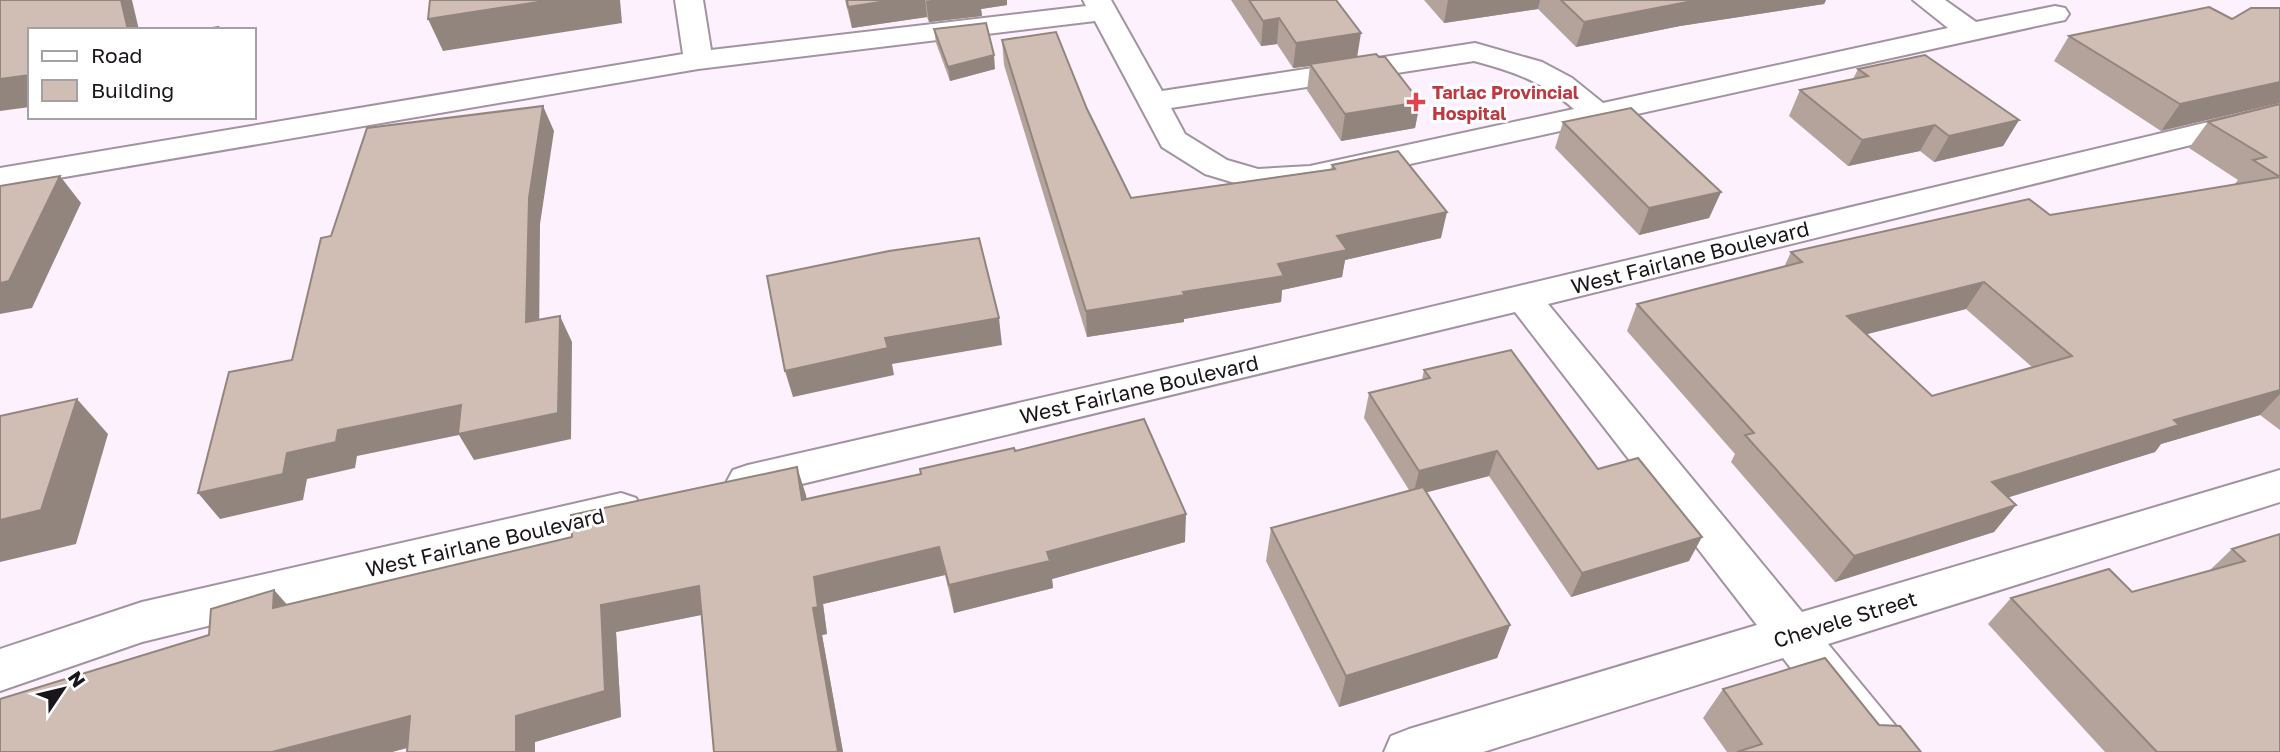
<svg xmlns="http://www.w3.org/2000/svg" width="2280" height="752" font-family="'Golos Text',sans-serif">
	<style>
		.lines { fill: none; stroke-linecap: round; stroke-linejoin: round }
		.minor-casing { stroke: #a193a0; stroke-width: 4 }
		.minor { fill: #fff; fill-rule: evenodd }
		.wall { fill: #b3a39b; fill-rule: evenodd }
		.shaded-wall { fill: #92857e }
		.building { fill: #d0beb4; stroke: #92857e; stroke-width: 2; fill-rule: evenodd }
		.health-dot { fill: #e0444e; stroke: #fff; stroke-width: 2.5 }
		.labels { text-anchor: middle; dominant-baseline: central; stroke-width: 6; stroke-linejoin: round; paint-order: stroke }
		.far-health-label { font-size: 18px; font-weight: bold; fill: #be3a42; stroke: #fff; text-anchor: start }
		.street-label { font-size: 21px; fill: #1a151a; stroke: #fff }
	</style>
	<rect width="100%" height="100%" fill="#fdf1fd"/>
	<g class="lines">
		<defs>
			<g id="minor">
				<path d="M675,0H703L711,50L1086,6L1083,0H1111L1162,91L1475,43L1542,62L1572,78L1603,103L1948,28L1913,0H1945L1976,22L2055,6L2065,8L2069,14L2065,20L2055,22L1310,186L1257,189L1245,186L1205,174L1162,147L1095,21L698,69L0,188V168L683,54ZM1474,61C1515,72 1541,81 1574,109L1310,166L1258,169L1227,160L1185,134L1171,108Z"/>
				<polygon points="2280,105 2280,123 1548,304 1802,612 2280,470 2280,502 1828,644 1904,736 1911,752 1856,752 1783,658 1483,752 1384,752 1391,736 1409,729 1757,625 1515,312 748,497 733,492 727,481 733,470 748,465 1250,350"/>
				<polygon points="621,493 636,498 642,510 636,522 142,642 0,691 0,649 142,602"/>
			</g>
		</defs>
		<use href="#minor" class="minor-casing"/>
		<use href="#minor" class="minor"/>
	</g>
	<g class="wall">
		<polygon points="845,0 1007,0 1007,5 981,9 982,16 929,22 927,17 852,28"/>
		<polygon points="1231,0 1336,0 1357,57 1420,102 1415,128 1341,141 1307,90 1310,66 1293,68 1277,44 1261,46"/>
		<polygon points="1424,0 1826,0 1824,4 1680,26 1576,47 1538,9 1444,23"/>
		<polygon points="2280,8 2161,131 2054,61 2069,36 2232,19"/>
		<polygon points="934,29 995,69 950,81 936,43"/>
		<polygon points="1002,40 1087,109 1131,198 1331,169 1332,165 1441,238 1345,260 1342,277 1282,290 1281,302 1184,319 1184,322 1087,337 1004,65"/>
		<polygon points="1858,69 2019,120 2003,146 1934,162 1920,151 1848,166 1789,116 1800,90 1853,79"/>
		<path d="M2280,104V430L2260,415L2161,444L2155,452L2008,497L2016,505L1994,532L1835,582L1731,462L1735,454L1627,331L1637,304L1784,267L1791,252L2050,215L2234,185L2238,180L2189,148L2208,122ZM1966,309L2032,367L1932,396L1867,334Z"/>
		<polygon points="1563,122 1721,192 1709,218 1639,235 1555,148"/>
		<polygon points="1424,370 1598,469 1689,561 1571,597 1489,476 1426,492 1510,625 1497,658 1339,707 1266,561 1271,528 1409,490 1364,418 1369,393 1422,380"/>
		<polygon points="1015,451 1185,542 1052,579 1053,588 954,613 945,575 823,604 827,634 822,635 843,752 714,752 701,615 616,632 621,717 535,742 535,752 407,752 407,748 392,752 209,635 274,590 287,605 806,495 806,499 921,474"/>
		<polygon points="2280,534 2280,752 2105,752 1988,624 2011,598 2132,592 2209,571 2232,549"/>
		<polygon points="1723,689 1879,725 1921,752 1727,752 1703,718"/>
	</g>
	<g class="shaded-wall">
		<polygon points="121,0 132,0 139,30 128,30"/>
		<polygon points="551,0 620,0 622,23 443,51 428,19"/>
		<polygon points="893,0 925,0 927,17 852,28 848,7"/>
		<polygon points="932,0 1007,0 1007,5 981,9 982,16 929,22 926,1"/>
		<polygon points="1448,0 1540,0 1538,9 1444,23"/>
		<polygon points="1698,0 1826,0 1824,4 1680,26 1576,47 1584,22"/>
		<polygon points="1279,18 1277,44 1261,46 1263,21"/>
		<polygon points="1361,33 1357,58 1310,64 1310,66 1293,68 1296,43"/>
		<polygon points="994,55 995,69 950,81 948,67"/>
		<polygon points="30,75 30,107 0,111 0,79"/>
		<polygon points="2280,75 2280,103 2161,131 2180,104"/>
		<polygon points="1420,102 1415,128 1341,141 1345,114"/>
		<polygon points="543,106 554,131 540,224 539,349 526,322 529,198"/>
		<polygon points="2019,120 2003,146 1934,162 1949,136"/>
		<polygon points="1935,125 1920,151 1848,166 1862,140"/>
		<polygon points="60,176 81,203 32,308 0,314 0,283"/>
		<polygon points="1721,192 1709,218 1639,235 1649,208"/>
		<polygon points="1447,212 1441,238 1345,260 1342,277 1282,290 1281,302 1184,319 1184,322 1087,337 1086,311 1183,292 1278,264 1337,236"/>
		<polygon points="1984,282 1966,309 1832,343 1847,316"/>
		<polygon points="560,316 572,342 571,439 474,460 459,435 357,456 355,468 307,479 303,500 220,519 198,493 338,430"/>
		<polygon points="999,318 1002,345 892,364 894,375 793,397 785,371 885,338"/>
		<polygon points="2280,390 2280,394 2260,415 2161,444 2155,452 1971,509 1992,482 2174,420"/>
		<polygon points="77,399 108,434 76,544 0,562 0,520"/>
		<polygon points="1497,451 1489,476 1413,496 1419,471"/>
		<polygon points="797,467 806,495 811,528 802,500"/>
		<polygon points="2016,505 1994,532 1835,582 1854,556"/>
		<polygon points="1186,514 1185,542 1052,579 1053,588 954,613 949,585 1047,552"/>
		<polygon points="1702,537 1689,561 1571,597 1582,573"/>
		<polygon points="939,547 945,575 823,604 827,634 822,635 843,752 838,752 813,608 814,577"/>
		<polygon points="699,586 711,613 616,632 621,717 535,742 535,752 516,752 516,716 601,605"/>
		<polygon points="274,590 298,617 273,608"/>
		<polygon points="1510,625 1497,658 1339,707 1346,676"/>
		<polygon points="410,716 432,741 392,752 272,752"/>
	</g>
	<g class="building">
		<polygon points="0,0 121,0 128,30 30,30 30,75 0,79"/>
		<polygon points="430,0 551,0 428,19"/>
		<polygon points="847,0 893,0 848,7"/>
		<polygon points="1249,0 1336,0 1361,33 1296,43 1279,18 1263,21"/>
		<polygon points="1561,0 1698,0 1584,22"/>
		<polygon points="2209,7 2232,19 2251,8 2280,8 2280,82 2180,104 2069,36"/>
		<polygon points="986,23 994,55 948,67 934,29"/>
		<polygon points="218,27 217,30 201,30"/>
		<polygon points="1056,32 1087,109 1131,198 1335,169 1332,165 1398,151 1447,212 1337,236 1347,250 1278,264 1284,276 1183,292 1185,295 1086,311 1002,40"/>
		<polygon points="1376,54 1379,57 1385,57 1420,102 1345,114 1310,64"/>
		<polygon points="1925,55 2019,120 1949,136 1935,125 1862,140 1800,90 1868,76 1858,69"/>
		<polygon points="2280,104 2280,177 2253,160 2266,157 2208,122"/>
		<polygon points="543,106 529,198 526,322 560,316 558,413 458,434 461,405 338,430 336,442 287,453 283,474 198,493 229,372 292,360 321,238 331,236 367,128"/>
		<polygon points="1631,108 1721,192 1649,208 1563,122"/>
		<polygon points="60,176 9,281 0,283 0,186"/>
		<path d="M2280,177V390L2174,420L2179,425L1992,482L2016,505L1854,556L1745,435L1754,433L1637,304L1802,262L1791,252L2029,199L2050,215ZM1984,282L2072,356L1932,396L1847,316Z"/>
		<polygon points="979,238 999,318 885,338 888,348 785,371 767,276 889,251"/>
		<polygon points="1511,350 1598,469 1638,458 1702,537 1582,573 1497,451 1419,471 1369,393 1430,378 1424,370"/>
		<polygon points="77,399 41,510 0,520 0,416"/>
		<polygon points="1144,419 1186,514 1047,552 1050,561 949,585 939,547 814,577 818,607 813,608 838,752 714,752 699,586 601,605 605,691 516,716 516,752 407,752 410,716 272,752 0,752 0,699 209,635 211,609 274,590 273,608 572,537 571,515 797,467 802,500 921,474 920,469 1014,448 1015,451"/>
		<polygon points="1423,487 1510,625 1346,676 1271,528"/>
		<polygon points="2280,534 2280,752 2157,752 2011,598 2109,569 2132,592 2245,561 2232,549"/>
		<polygon points="1825,658 1879,725 1900,726 1921,752 1737,752 1762,744 1723,689"/>
	</g>
	<path class="health-dot" d="M1412.5 91.5h7v7h7v7h-7v7h-7v-7h-7v-7h7z"/>
	<g class="labels">
		<g class="far-health-label">
			<text x="1432" y="92">Tarlac Provincial<tspan x="1432" dy="21">Hospital</tspan></text>
		</g>
		<g class="street-label">
			<text transform="translate(1690 257) rotate(-14)">West Fairlane Boulevard</text>
			<text transform="translate(1139 389) rotate(-13)">West Fairlane Boulevard</text>
			<text transform="translate(485 542) rotate(-13)">West Fairlane Boulevard</text>
			<text transform="translate(1845 619) rotate(-17)">Chevele Street</text>
		</g>
	</g>
	<rect x="28" y="28" width="228" height="91" fill="#ffffff" stroke="#a3a1a3" stroke-width="2"/>
	<rect x="42" y="51" width="35" height="10" fill="#ffffff" stroke="#a3a1a3" stroke-width="2"/>
	<text x="91" y="63" font-size="21" fill="#1a151a">Road</text>
	<rect x="42" y="80" width="35" height="21" fill="#d0beb4" stroke="#a3a1a3" stroke-width="2"/>
	<text x="91" y="98" font-size="21" fill="#1a151a">Building</text>
	<g transform="translate(63 689) rotate(55)" stroke="#ffffff" stroke-width="5" paint-order="stroke">
	<path d="M0-5L12 26L0 18L-12 26Z" fill="#1a151a"/>
	<text y="-10" font-size="19" font-weight="bold" text-anchor="middle" fill="#1a151a">N</text>
	</g>
</svg>
